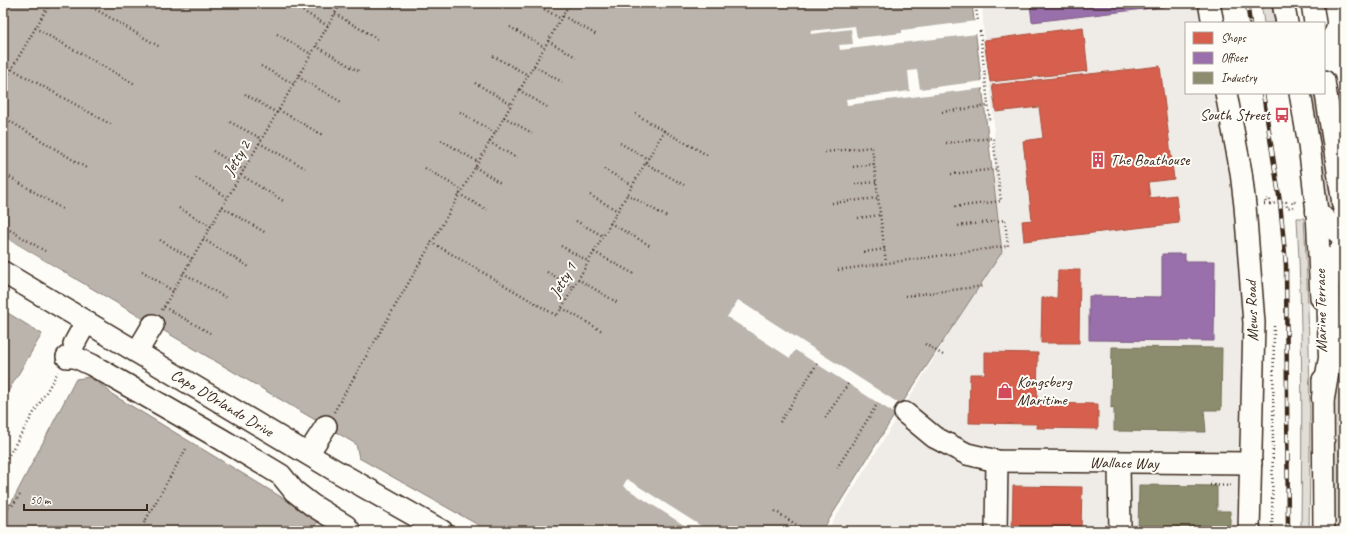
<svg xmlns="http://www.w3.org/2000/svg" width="1347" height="534" font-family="Caveat,sans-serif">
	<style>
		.built { fill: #efece7 }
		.green { fill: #e1ded7; stroke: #8e847a }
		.water { fill: #bbb4ad; stroke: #887d74 }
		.pier { fill: #fdfcf7 }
		.shops { fill: #d6604d; stroke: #a8503f }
		.offices { fill: #9970ab; stroke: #7d5b81 }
		.industry { fill: #8c8c6e; stroke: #746f56 }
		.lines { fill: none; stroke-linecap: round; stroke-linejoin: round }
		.minor-casing { stroke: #3b2a1e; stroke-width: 24 }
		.major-casing { stroke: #3b2a1e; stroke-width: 25 }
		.path { stroke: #3b2a1e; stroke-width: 2.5; stroke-dasharray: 1 3; stroke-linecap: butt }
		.minor { stroke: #fdfcf7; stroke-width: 21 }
		.major { stroke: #fdfcf7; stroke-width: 22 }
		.rail-casing { stroke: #3b2a1e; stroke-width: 4.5 }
		.rail { stroke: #fdfcf7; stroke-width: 3; stroke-dasharray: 9; stroke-linecap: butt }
		.labels { text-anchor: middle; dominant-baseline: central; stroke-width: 4; stroke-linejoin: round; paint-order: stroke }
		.poi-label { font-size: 16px; fill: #3b2a1e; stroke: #fdfcf7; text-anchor: start }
		.street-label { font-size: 16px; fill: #3b2a1e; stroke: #fdfcf7 }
	</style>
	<rect width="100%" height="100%" fill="#fdfcf7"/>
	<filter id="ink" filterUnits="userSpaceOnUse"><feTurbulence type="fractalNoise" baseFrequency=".025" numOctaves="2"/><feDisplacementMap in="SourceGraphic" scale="8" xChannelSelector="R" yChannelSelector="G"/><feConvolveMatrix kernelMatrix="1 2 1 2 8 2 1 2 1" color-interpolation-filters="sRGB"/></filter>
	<g filter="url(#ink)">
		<polygon class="built" points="982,3 1218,3 1222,23 1186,23 1186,93 1234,93 1259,232 1261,499 1259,531 827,531 993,263 995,249 994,124 984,40"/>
		<g class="green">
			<polygon points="1261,3 1271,3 1275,23 1264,23"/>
			<polygon points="1307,93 1324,93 1341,222 1326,208"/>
			<path d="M1297,218H1304C1310,322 1311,427 1309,531H1301C1302,427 1303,322 1297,218Z"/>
			<polygon points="1344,259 1344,531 1328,531 1332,286"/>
		</g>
		<g class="water">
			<polygon points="3,3 972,3 1002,252 897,411 822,531 489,531 359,458 356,444 3,236"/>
			<polygon points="3,310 42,334 3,400"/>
			<polygon points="90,377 109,391 110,393 319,520 311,531 3,531 3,519 76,379"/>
		</g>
		<g class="pier">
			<polygon points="976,21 977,34 840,50 839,45 853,44 851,29 811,34 810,31 855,26 857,38 902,33 902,30"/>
			<polygon points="917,70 920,89 983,81 984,88 847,105 846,99 910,91 908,71"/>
			<polygon points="3,236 75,279 74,280 3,238"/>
			<polygon points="738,300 903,406 897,415 795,350 790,358 727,317"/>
			<polygon points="627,479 709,531 693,531 623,486"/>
		</g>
		<g class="shops">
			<polygon points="1083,27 1088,71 990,82 984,40"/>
			<polygon points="1160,66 1174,179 1148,182 1150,198 1176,195 1179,223 1024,241 1022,221 1032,220 1023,141 1043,138 1039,107 996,112 992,85"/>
			<polygon points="1058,270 1080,270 1079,343 1041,343 1042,298 1057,298"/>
			<polygon points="985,352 1038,353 1037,403 1098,404 1098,429 1037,428 1037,424 969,423 970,374 985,374"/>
			<polygon points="1013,486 1082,487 1081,531 1012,530"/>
		</g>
		<g class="offices">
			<polygon points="1036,3 1169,3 1170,6 1032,22 1030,4"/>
			<polygon points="1162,254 1185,254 1185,261 1215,261 1214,341 1089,340 1089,296 1162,297"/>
		</g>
		<g class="industry">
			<polygon points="1112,347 1222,348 1221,410 1204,410 1206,432 1114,431 1114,407 1111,408"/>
			<polygon points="1139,485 1217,486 1217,511 1230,511 1230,531 1138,531"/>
		</g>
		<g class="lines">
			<defs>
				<g id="minor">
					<polyline points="1209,3 1213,23"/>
					<polyline points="1283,3 1287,23"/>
					<polyline points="1312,3 1315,23"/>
					<polyline points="1324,81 1344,210"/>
					<polyline points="1226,93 1241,172 1245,206 1254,323 1249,531"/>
					<polyline points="1300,93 1309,145 1317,212 1321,298"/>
					<polyline points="3,272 336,471 442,531"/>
					<polyline points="74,344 86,322"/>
					<polyline points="137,352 153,325"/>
					<polyline points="67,357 75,357 92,365 221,439 281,475 294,491 312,505 346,526 350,531"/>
					<polyline points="1323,380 1324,531"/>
					<polyline points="905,413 934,437 967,454 997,461 1251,463"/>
					<polyline points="308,454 326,426"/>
					<polyline points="1119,463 1120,531"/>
					<polyline points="996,531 997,461"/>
				</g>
				<g id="major">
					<polyline points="1343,203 1344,204"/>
					<polyline points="1317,212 1332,227 1344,237"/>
					<path d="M1323,398L1330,358L1328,286C1330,271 1336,257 1344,245"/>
				</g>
			</defs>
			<use href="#minor" class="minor-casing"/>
			<use href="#major" class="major-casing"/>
			<g class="path">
				<polyline points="85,3 160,47"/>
				<polyline points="387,3 395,8"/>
				<polyline points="534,3 561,19"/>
				<polyline points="603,3 613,8"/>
				<polyline points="975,3 978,21"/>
				<polyline points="296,7 328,26"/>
				<polyline points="335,14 378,39"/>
				<polyline points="563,16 597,35"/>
				<polyline points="510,27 544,47"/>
				<polyline points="35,28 135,84"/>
				<polyline points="980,31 990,122"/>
				<polyline points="277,34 311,54"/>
				<polyline points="548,41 576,57"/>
				<polyline points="316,46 360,72"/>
				<polyline points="493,56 528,75"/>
				<polyline points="261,66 294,84"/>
				<polyline points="534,66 562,82"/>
				<polyline points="12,69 112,125"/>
				<polyline points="298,77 343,103"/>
				<polyline points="475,83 511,104"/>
				<polyline points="3,84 50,3"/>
				<polyline points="519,90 547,107"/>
				<polyline points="245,94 277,113"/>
				<polyline points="279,110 324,136"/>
				<polyline points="460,112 495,133"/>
				<polyline points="942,112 988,106"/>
				<polyline points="3,117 88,169"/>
				<polyline points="504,117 532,133"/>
				<polyline points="230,122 262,139"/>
				<polyline points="664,131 709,156"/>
				<polyline points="441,140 478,162"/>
				<polyline points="489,142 517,158"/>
				<polyline points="259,143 305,168"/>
				<polyline points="620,143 648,159"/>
				<polyline points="946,143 993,138 1001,201 955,207"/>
				<polyline points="213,151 244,170"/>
				<polyline points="825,152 872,147 886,263"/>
				<polyline points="645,163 684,185"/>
				<polyline points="475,167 502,184"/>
				<polyline points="853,167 874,164"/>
				<polyline points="425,168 462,190"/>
				<polyline points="604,169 632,185"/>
				<polyline points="3,173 64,210"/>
				<polyline points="951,174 997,169"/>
				<polyline points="241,175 285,202"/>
				<polyline points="196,178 227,197"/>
				<polyline points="855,184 876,182"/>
				<polyline points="459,194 487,210"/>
				<polyline points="627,194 667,217"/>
				<polyline points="590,195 618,211"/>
				<polyline points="832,203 878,198"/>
				<polyline points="1264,204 1266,204 1265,200 1270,199 1270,204 1286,202 1287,208 1293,207 1292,202 1297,202"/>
				<polyline points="222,207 266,233"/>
				<polyline points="179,208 211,226"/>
				<polyline points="858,218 880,215"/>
				<polyline points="576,221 603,236"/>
				<polyline points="610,223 651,246"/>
				<polyline points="3,226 45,251"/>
				<polyline points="203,239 249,267"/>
				<polyline points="160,240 192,259"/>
				<polyline points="431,242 557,316 664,131 634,113"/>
				<polyline points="561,246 588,261"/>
				<polyline points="594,252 634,274"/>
				<polyline points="864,252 885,249"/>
				<polyline points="838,270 1008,246 1005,220 958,226"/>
				<polyline points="142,271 173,291"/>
				<polyline points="547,272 573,287"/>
				<polyline points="183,273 228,299"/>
				<polyline points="578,279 618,303"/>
				<polyline points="905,296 984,286"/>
				<polyline points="164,307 210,333"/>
				<polyline points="562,308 602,331"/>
				<polyline points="162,310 341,3"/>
				<polyline points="925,344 943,355"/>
				<polyline points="334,412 570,3"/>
				<polyline points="825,418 848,384"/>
				<polyline points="780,422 817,364"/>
				<polyline points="3,465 58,372"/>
				<polyline points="837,468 878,403"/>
				<polyline points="1210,481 1210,485 1233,486"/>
				<polyline points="3,499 12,506 20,495"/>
				<polyline points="775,511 806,531"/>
				<polyline points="144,523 187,447"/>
				<polyline points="765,529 768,531"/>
				<polyline points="1272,531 1274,325"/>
			</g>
			<use href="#minor" class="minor"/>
			<use href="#major" class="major"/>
			<defs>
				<g id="rail">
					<polyline points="1247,3 1250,23"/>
					<polyline points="1263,93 1280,202 1286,265 1288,531"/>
				</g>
			</defs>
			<use href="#rail" class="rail-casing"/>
			<use href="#rail" class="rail"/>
		</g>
	</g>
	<defs>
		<symbol id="bus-bare" viewBox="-9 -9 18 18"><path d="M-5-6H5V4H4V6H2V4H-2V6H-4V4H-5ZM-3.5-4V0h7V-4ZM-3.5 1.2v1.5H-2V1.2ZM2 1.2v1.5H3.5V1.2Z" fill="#d1495b" stroke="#fdfcf7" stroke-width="2.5" paint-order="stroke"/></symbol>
		<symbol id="building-bare" viewBox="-9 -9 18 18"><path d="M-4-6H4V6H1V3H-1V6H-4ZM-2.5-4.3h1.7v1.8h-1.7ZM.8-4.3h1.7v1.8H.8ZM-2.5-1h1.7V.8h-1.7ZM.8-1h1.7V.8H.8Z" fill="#d1495b" stroke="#fdfcf7" stroke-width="2.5" paint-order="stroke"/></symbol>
		<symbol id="shop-bare" viewBox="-9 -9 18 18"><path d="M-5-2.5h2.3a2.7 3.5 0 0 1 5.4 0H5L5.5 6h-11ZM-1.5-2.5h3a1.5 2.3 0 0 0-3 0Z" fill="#d1495b" stroke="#fdfcf7" stroke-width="2.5" paint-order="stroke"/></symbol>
	</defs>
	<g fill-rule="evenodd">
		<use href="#bus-bare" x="1271" y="104" width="22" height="22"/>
		<use href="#building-bare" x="1087" y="149" width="22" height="22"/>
		<use href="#shop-bare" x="994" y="380" width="22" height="22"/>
	</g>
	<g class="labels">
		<g class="poi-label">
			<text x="1270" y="115" text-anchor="end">South Street</text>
			<text x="1110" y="160">The Boathouse</text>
			<text x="1017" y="382">Kongsberg<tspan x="1017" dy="18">Maritime</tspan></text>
		</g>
		<g class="street-label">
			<text transform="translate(237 158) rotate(-60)">Jetty 2</text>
			<text transform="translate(563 280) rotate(-60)">Jetty 1</text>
			<text transform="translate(1252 311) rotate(-92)">Mews Road</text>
			<text transform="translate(1321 311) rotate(-91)">Marine Terrace</text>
			<text transform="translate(222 403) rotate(31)">Capo D'Orlando Drive</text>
			<text transform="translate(1124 463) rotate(1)">Wallace Way</text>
		</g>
	</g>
	<rect width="1347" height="534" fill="none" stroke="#fdfcf7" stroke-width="16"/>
	<rect x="8" y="8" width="1331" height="518" fill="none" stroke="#3b2a1e" stroke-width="1.5" filter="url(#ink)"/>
	<rect x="1185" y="22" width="140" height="72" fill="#fdfcf7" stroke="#afa8a0"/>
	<rect x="1193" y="32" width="20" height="12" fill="#d6604d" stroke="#afa8a0"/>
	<text x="1221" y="42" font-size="12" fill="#3b2a1e">Shops</text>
	<rect x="1193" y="52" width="20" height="12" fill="#9970ab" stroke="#afa8a0"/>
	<text x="1221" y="62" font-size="12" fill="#3b2a1e">Offices</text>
	<rect x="1193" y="72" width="20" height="12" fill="#8c8c6e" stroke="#afa8a0"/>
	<text x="1221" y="82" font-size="12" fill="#3b2a1e">Industry</text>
	<path d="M24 504v6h123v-6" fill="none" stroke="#3b2a1e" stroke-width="2"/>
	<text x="30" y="504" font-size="12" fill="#3b2a1e" stroke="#fdfcf7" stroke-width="3" paint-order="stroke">50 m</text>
</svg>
